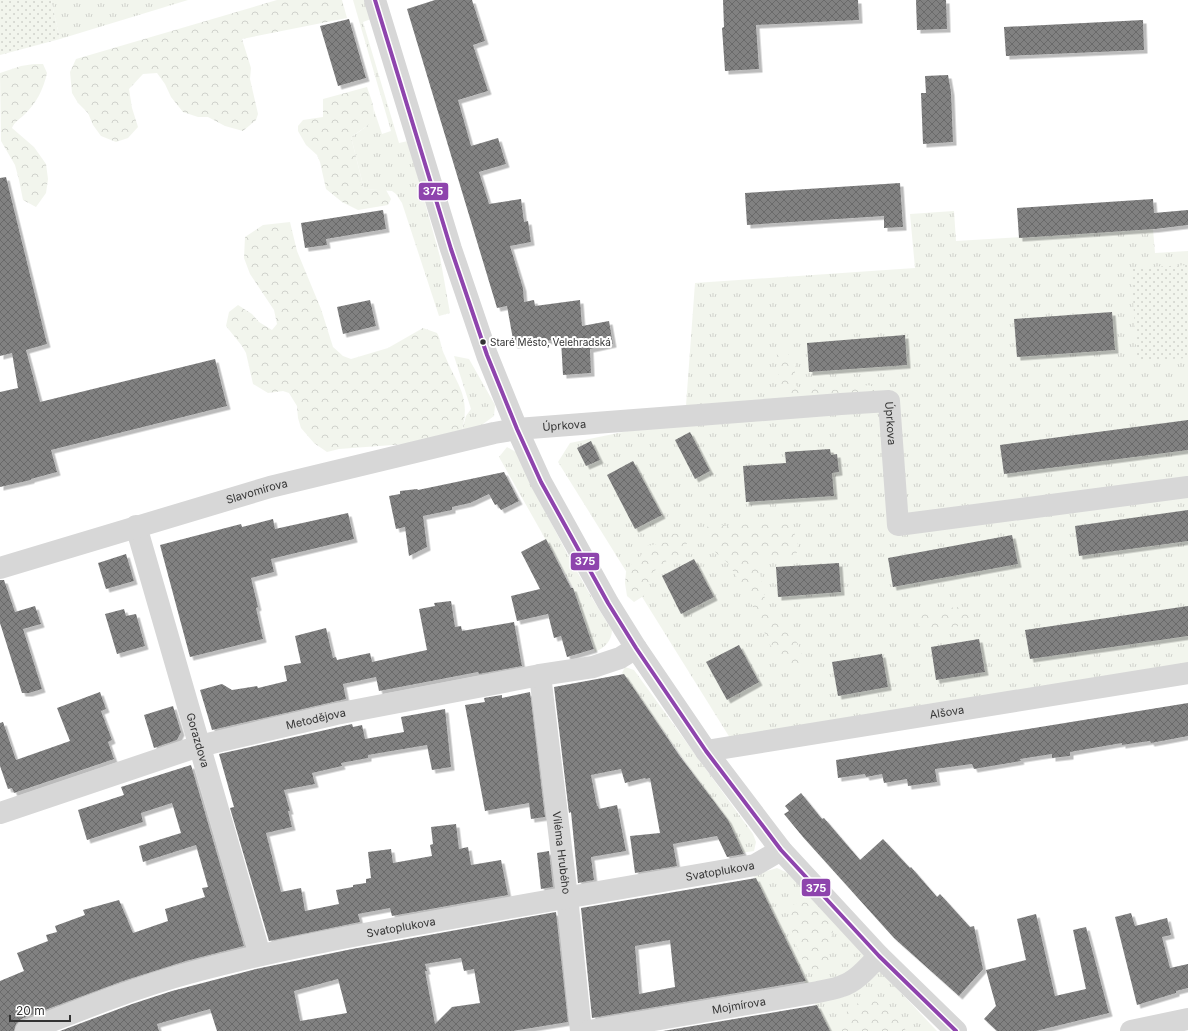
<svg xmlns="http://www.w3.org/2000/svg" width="1188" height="1031" font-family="Inter,sans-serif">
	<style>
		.grass { fill: url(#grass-tufts) }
		.forest { fill: url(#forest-crowns) }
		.park { fill: url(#park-dots) }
		.building { fill: url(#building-cross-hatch); fill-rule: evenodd; filter: url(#shadow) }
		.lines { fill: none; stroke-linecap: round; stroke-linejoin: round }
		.minor { stroke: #d7d7d7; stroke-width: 22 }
		.bus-1-casing { stroke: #fff; stroke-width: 7 }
		.bus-1 { stroke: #8e44ad; stroke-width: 4 }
		.bus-dot { fill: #333; stroke: #fff; stroke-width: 1.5 }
		.labels { text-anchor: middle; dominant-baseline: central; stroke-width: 4; stroke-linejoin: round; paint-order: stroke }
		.bus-label { font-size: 10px; fill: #333; stroke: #fff; text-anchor: start }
		.street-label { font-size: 11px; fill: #333; stroke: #fff }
		.line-badge { stroke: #fff; stroke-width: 1.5 }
		.badge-label { font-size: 11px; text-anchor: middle; font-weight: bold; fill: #fff }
	</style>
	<defs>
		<pattern id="grass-tufts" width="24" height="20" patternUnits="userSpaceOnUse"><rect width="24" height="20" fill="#f2f5ed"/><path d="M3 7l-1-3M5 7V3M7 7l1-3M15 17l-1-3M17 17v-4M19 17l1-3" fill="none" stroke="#d0d2cc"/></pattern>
		<pattern id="forest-crowns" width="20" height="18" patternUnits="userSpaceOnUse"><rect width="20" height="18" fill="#f2f5ed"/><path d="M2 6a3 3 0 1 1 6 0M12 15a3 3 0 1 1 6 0" fill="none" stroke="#d0d2cc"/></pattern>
		<pattern id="park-dots" width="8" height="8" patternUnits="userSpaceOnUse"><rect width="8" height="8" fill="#f2f5ed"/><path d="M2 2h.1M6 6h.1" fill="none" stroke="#d0d2cc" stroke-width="1.8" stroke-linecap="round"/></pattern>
		<pattern id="building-cross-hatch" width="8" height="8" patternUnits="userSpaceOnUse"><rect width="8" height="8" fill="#818181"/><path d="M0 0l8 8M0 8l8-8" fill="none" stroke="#6a6a6a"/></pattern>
		<filter id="shadow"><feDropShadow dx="3.5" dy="3.5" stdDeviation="0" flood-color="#0004"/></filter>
	</defs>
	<rect width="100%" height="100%" fill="#fff"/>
	<g class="grass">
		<polygon points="51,0 188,0 60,39"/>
		<path d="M353,0H365L371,19L363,22L399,143L408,141L440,257L450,313L439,316L402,203L396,194L392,191L364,189L351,137C362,130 373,124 374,110L382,134L391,131Z"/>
		<polygon points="954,211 956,241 1153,229 1155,253 1188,251 1188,673 735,746 558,462 570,443 685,419 695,283 915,268 910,214"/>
		<polygon points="454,356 469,359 495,405 494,416 479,427 462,430 466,416 471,409"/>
		<path d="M507,447L516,452C546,513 575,573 612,630C612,641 604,648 595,652L573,588L499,457Z"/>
		<polygon points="625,667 634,670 753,834 756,842 754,851 741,853 725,818 622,673"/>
		<polygon points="777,868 788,873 937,1031 828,1031 753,875"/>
	</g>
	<g class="forest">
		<polygon points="277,0 342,0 347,18 242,39 251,68 250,79 258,114 256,120 243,131 225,126 208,117 198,117 183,112 171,97 165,84 157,73 143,74 129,89 132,108 138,127 128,138 116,142 101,136 93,125 88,113 78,103 72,93 70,72 76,59"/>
		<path d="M34,64H43L47,73C43,90 37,102 25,114C20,119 14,122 12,128L34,147L46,164L48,179L46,193L36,207L23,200L19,180L15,165L1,141L0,73L21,66Z"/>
		<path d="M367,87C371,100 380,115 367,126C362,130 356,133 351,137L364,189L386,190L391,199L388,205L358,210L342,202L326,189L320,162L317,155L306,145L298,131V126L303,120L323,117V99Z"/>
		<path d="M290,222L297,251L321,309L333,347L343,356L351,359L388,348L423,328L437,333C441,340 441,349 445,356C457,385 471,396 462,430L406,444L339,449L327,452L314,443L301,428L298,418L297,406L289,393L283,391L268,393L253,384L246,353L242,346L226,326L229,312L238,305L252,314L259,322L272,330L277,324L274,310L250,274L244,258L245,237L263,225Z"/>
		<polygon points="786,352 795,362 795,384 800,390 817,387 828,389 846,391 868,385 874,387 874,395 781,398 776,355"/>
		<path d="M766,519L782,522L793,528L798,545L796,557L758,560C761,576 763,602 772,615C775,618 779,620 782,623C794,634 800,647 805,663L799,669L792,668L770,645L747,594L728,563L716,553L706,536L707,527L714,523L737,528L749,522Z"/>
		<polygon points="673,533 682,535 687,544 685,553 669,559 652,573 649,580 649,591 642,597 634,602 627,596 625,583 626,572 632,563 638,560 647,546 667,542"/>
		<path d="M959,607L971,612L970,619C951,633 940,632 918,626V618C930,609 944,608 959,607Z"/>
		<path d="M800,901C817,905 827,917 833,932L829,943L828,948L830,960L827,969L818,972C815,970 810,968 807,966C797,954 787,921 791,906Z"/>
		<path d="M871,999C884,1006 900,1017 906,1031H841V1018L853,1005Z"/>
	</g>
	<g class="park">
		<polygon points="0,0 51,0 60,39 0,55"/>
		<polygon points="1188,265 1188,358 1137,361 1131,268"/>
	</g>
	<g class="building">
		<polygon points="435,0 472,0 485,41 473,45 488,91 458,100 471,146 498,138 506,164 479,172 489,204 521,199 524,222 528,221 531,242 510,246 523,288 524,302 534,300 535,306 580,300 582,326 609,321 613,344 590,349 591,373 563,375 561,340 537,341 514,345 507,306 497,308 407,9"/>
		<polygon points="723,0 858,0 859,20 756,25 759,69 725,71 722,28 724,27"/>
		<polygon points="916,0 946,0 947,29 917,30"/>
		<polygon points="349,19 366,78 338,86 320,26"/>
		<polygon points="1143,20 1144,50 1006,56 1004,27"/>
		<polygon points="948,75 951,92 953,142 923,144 921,93 926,93 925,76"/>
		<polygon points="6,177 47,344 26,350 40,402 215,359 227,406 51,450 57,472 31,479 31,480 0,487 0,392 18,388 12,353 0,356 0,178"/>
		<polygon points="900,183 903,227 884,228 884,216 747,225 745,193"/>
		<polygon points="1153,199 1154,213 1188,210 1188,225 1155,229 1019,238 1017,208"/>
		<polygon points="383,210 386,229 326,239 327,245 305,248 301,223"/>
		<polygon points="370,300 376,326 343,334 337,307"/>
		<polygon points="1112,312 1115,350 1017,357 1014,319"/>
		<polygon points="905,335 907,365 809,372 807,343"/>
		<polygon points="1188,420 1188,450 1004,474 1000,445"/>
		<polygon points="690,432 710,471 695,479 675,440"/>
		<polygon points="591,441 600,460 586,466 577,448"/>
		<polygon points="830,449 831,455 837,454 839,472 832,473 834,496 746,502 743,466 786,463 785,452"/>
		<polygon points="633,461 662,515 635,529 607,475"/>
		<polygon points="504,472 519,501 501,510 497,504 495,505 489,494 470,503 452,507 452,510 423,516 427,547 409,556 405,527 396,529 389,496 400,494 400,491 417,489 418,490"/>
		<polygon points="1188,510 1188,541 1079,556 1075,526"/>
		<polygon points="348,513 354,539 271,559 274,572 251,578 258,607 256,608 263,639 190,657 160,545 241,524 242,527 273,519 275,529"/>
		<polygon points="1012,535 1018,564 893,587 888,558"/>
		<polygon points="546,539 571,588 573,588 594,649 567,657 561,636 554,638 548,614 517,621 511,596 540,589 521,552"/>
		<polygon points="126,554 134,581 106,589 98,563"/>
		<polygon points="694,559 714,597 681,614 662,576"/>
		<polygon points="839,563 841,592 778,597 776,567"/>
		<polygon points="0,580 4,580 15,612 35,606 41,624 23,629 42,689 29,693 22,693 0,623"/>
		<polygon points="451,601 455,627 461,626 462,631 514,622 522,666 479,674 478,672 379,691 376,677 343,684 346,699 212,730 200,690 222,684 232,690 257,686 258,688 287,681 284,666 301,663 295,636 326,628 333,658 336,657 337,660 370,653 372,662 427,650 419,609 435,606 434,603"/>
		<polygon points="1188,606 1188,636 1030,659 1025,630"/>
		<polygon points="124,609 126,616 136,614 145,646 117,654 105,614"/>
		<polygon points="979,639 985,672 936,680 931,647"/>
		<polygon points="739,645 759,682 727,700 706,662"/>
		<polygon points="882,654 888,687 838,696 832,662"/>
		<polygon points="624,674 679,755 728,820 744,854 727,857 717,836 673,844 677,866 635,873 630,836 660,833 650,778 646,779 645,778 625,783 621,769 591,775 597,806 598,806 599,809 617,805 626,851 591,857 594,880 578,883 571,812 569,813 554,687"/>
		<polygon points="100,692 106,709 101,711 112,740 108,742 114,759 14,793 12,788 8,789 0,766 0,723 3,722 16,760 70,741 57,708"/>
		<polygon points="530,692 545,817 531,819 529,803 485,811 465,705 485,702 484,698 502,695 502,698"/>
		<polygon points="1188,703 1188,736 1151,743 1150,741 1122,745 1122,743 1070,752 1070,756 1052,758 1052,754 1020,759 1021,761 974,769 972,764 935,769 937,782 908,786 907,779 884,783 882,774 866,777 865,774 838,778 836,760"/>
		<polygon points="173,706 181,732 177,740 154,748 144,715"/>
		<polygon points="445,709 451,767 432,770 427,745 368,755 368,758 341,763 342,766 312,773 315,784 284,790 290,811 288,811 292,827 266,833 281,892 301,888 305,911 339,904 336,890 353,887 353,885 366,883 366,879 371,878 368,852 391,849 393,863 432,856 430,845 433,844 431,827 456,824 459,849 468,847 471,865 501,860 508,895 392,916 390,908 358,914 360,922 269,941 230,808 234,807 219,754 352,724 353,727 362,725 365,739 404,732 401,717"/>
		<polygon points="191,765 244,946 186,961 123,981 21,1019 16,1024 14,1031 0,1031 0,981 24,971 17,953 48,941 46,935 57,932 55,926 85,915 83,910 119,900 133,933 168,921 165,909 205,897 202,888 208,887 196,845 143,862 139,846 181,833 172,803 141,813 143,822 87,840 78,810 124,795 121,787"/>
		<polygon points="801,793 822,819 824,818 860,860 883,839 910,868 911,867 937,897 940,894 970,927 974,926 983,969 959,996 894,938 803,837 784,814 789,811 785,806"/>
		<polygon points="549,851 553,887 541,889 537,853"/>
		<path d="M756,878L806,981L592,1018L581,908ZM670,940L675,987L639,994L635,946Z"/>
		<path d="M556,912L568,1022L513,1031H217L210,1009L157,1024L159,1031H60L132,1004L172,991L256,969L352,949ZM461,958L464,971L474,969L480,1003L452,1007L435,1024L425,971H427L425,964ZM338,979L347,1013L300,1021L294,991Z"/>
		<polygon points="1131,913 1135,926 1167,918 1171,935 1162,937 1170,968 1188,964 1188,988 1176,991 1176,993 1137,1005 1115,917"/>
		<polygon points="1036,914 1055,996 1086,989 1073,930 1086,927 1109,1013 1036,1031 997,1031 984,1019 996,1006 986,970 1026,960 1017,919"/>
		<polygon points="817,1005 830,1031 663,1031"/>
	</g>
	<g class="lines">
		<g class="minor">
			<polyline points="375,0 451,249 487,355 517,429 541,482 608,603 636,648 706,751 781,850 879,956 956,1031"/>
			<path id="s1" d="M136,526L260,955"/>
			<path id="s2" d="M0,568L270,487L494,433L517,429L841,404L889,401L898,525L1188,487"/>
			<path id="s3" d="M540,675L567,897L581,1031"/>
			<path id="s4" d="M706,751L1188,673"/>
			<path id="s5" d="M0,813L199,746L336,714L540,675L593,667L620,658L636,648"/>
			<path id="s6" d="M26,1031C80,1010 134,988 189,973C274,950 361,934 447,919C549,900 652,883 755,865L781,850"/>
			<path id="s7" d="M589,1031L818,992C826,990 835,989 842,986C857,981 868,967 879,956"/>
			<polyline points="1131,1031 1188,1019"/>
		</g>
		<defs>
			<polyline id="bus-1" points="375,0 451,249 487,355 517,429 541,482 608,603 636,648 706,751 781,850 879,956 956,1031"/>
		</defs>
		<use href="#bus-1" class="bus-1-casing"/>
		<use href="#bus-1" class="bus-1"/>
	</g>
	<circle class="bus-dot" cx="483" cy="342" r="3.5"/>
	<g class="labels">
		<g class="bus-label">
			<text x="490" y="342">Staré Město, Velehradská</text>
		</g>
		<g class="street-label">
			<text stroke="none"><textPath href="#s2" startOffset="583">Úprkova</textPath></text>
			<text stroke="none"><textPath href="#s2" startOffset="931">Úprkova</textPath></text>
			<text stroke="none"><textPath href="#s2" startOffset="268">Slavomírova</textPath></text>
			<text stroke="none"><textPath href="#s4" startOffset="244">Alšova</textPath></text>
			<text stroke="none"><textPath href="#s5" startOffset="330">Metodějova</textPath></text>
			<text stroke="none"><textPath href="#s1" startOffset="223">Gorazdova</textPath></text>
			<text stroke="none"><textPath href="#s3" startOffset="179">Viléma Hrubého</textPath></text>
			<text stroke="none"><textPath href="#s6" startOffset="714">Svatoplukova</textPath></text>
			<text stroke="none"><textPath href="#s6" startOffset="390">Svatoplukova</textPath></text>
			<text stroke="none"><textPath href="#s7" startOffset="152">Mojmírova</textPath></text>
		</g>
	</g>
	<g class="line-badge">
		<rect x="418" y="182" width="31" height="19" rx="4" fill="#8e44ad"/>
		<rect x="570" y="552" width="30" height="19" rx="4" fill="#8e44ad"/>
		<rect x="801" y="878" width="30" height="19" rx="4" fill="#8e44ad"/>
	</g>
	<g class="badge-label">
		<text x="433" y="195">375</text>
		<text x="585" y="565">375</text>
		<text x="816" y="892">375</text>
	</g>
	<path d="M10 1015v6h60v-6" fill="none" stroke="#333333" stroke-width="2"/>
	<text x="16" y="1015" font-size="12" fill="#333333" stroke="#ffffff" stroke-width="3" paint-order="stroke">20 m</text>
</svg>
